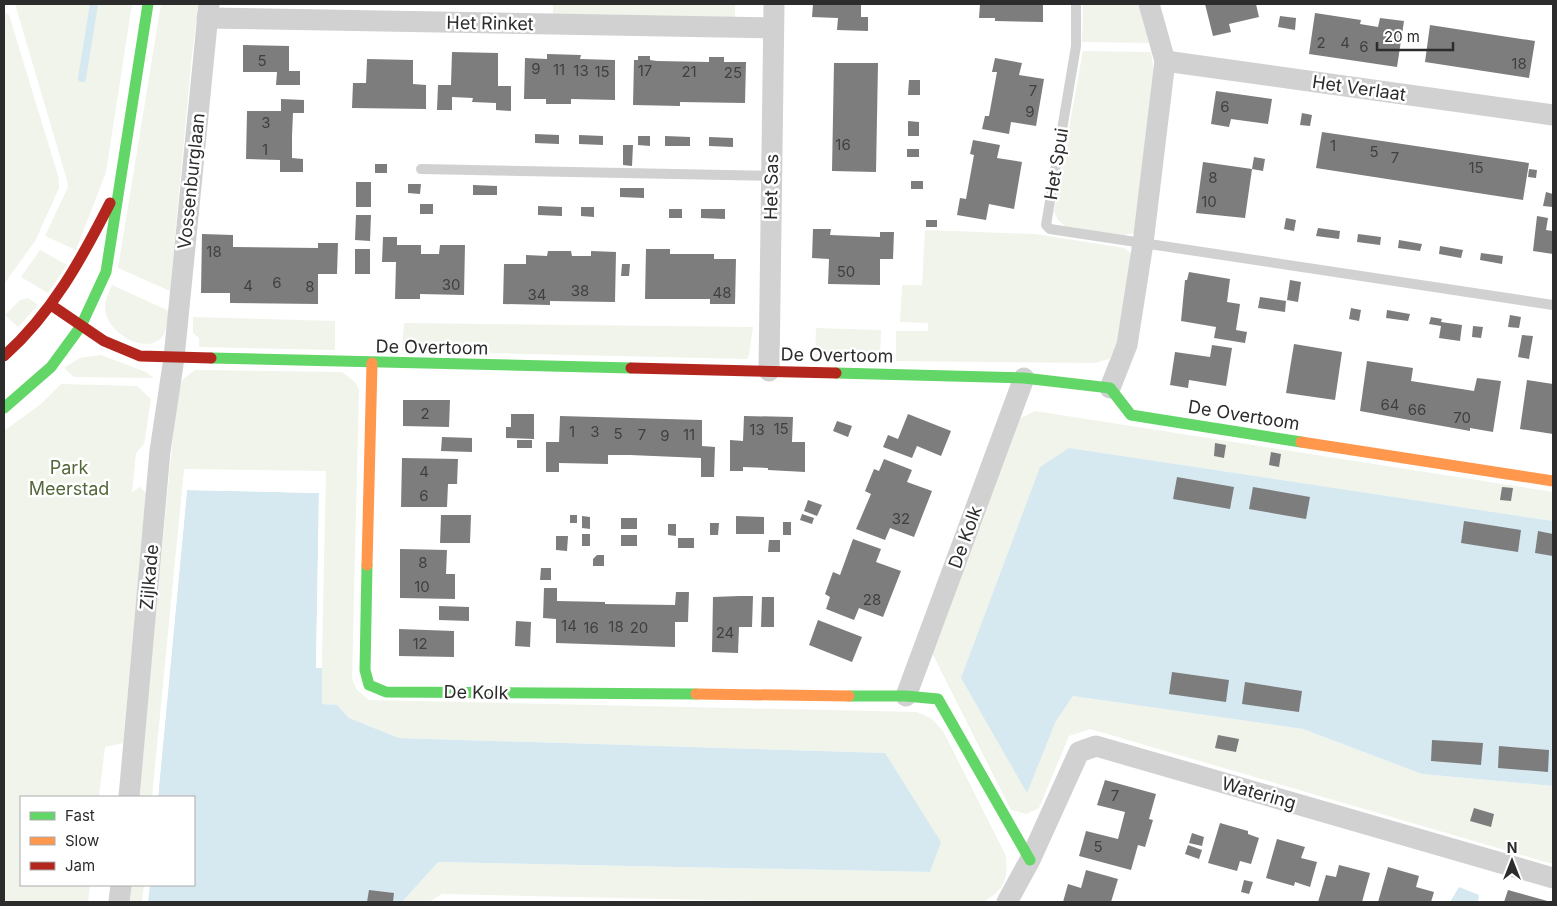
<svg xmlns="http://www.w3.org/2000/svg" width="1557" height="906" font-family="Inter,sans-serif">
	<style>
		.green { fill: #f0f4ea }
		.water { fill: #d6e9f1 }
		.pier { fill: #fff }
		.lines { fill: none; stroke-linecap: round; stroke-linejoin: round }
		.stream { stroke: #d6e9f1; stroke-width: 8 }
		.building { fill: #7d7d7d }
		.lane { stroke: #d1d1d1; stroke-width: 10 }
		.street { stroke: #d1d1d1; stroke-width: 21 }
		.fast { stroke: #63d668; stroke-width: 11 }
		.slow { stroke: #ff974d; stroke-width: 11 }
		.jam { stroke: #b3261e; stroke-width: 11 }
		.labels { text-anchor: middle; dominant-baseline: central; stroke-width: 5; stroke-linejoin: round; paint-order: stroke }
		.number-label { font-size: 15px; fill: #404040 }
		.street-label { font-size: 18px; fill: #2c2c2c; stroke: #fff }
		.park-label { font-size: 18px; fill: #53683a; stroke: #fff }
	</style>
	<rect width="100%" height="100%" fill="#fff"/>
	<g class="green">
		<polygon points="15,4 132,4 106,172 76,250 45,236 68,187 67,180"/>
		<polygon points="161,4 199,4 192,54 170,291 118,268"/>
		<polygon points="553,4 735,4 735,19 553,15"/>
		<polygon points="1083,4 1138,4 1149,43 1082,42"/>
		<polygon points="4,12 9,15 59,179 59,188 35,241 4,284"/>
		<polygon points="1083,51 1151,52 1154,74 1134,233 1123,235 1065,226 1058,220 1054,211"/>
		<polygon points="925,230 1035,234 1124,248 1132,254 1117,345 1109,359 1095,363 896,361 896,331 928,331 928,323 900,322 902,285 922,285"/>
		<polygon points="40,250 67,265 48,293 21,277"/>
		<path d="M112,285L169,311C168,318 168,327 164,334C150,359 104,332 105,307C105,300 109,292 112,285Z"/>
		<polygon points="28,298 38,305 18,327 5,315 20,300"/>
		<polygon points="193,317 335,321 335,350 199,347 199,338 193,333"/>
		<polygon points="404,323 753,327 749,355 747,359 402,351"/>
		<polygon points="816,328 881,330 880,360 815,359"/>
		<polygon points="101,355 146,372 153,378 74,377 64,368 80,358"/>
		<path d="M195,370L342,372L355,382L359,390L352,679L357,690L369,700L917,712L931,718L943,731L1006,856C1008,881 1004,889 984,902H803L442,894L429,902H402L438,862L929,872L885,753L399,738L349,718L336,705L321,704L326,471L184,469L152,797H138L177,395L182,380Z"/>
		<polygon points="61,384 137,386 151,399 144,444 136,453 132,492 140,487 146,493 123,743 105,747 99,797 21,797 21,885 90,885 88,902 4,902 4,431 41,404"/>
		<polygon points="1035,411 1553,492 1553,521 1069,448 961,678 1027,792 1056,721 1073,696 1303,729 1422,774 1553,786 1553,864 1090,729 1069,736 1039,808 1026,814 1011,810 932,653 1019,419"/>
		<polygon points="129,885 144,885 142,902 128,902"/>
	</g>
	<g class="water">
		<polygon points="1069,448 1553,521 1553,786 1422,774 1303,729 1073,696 1056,721 1027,793 961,678 1040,467"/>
		<polygon points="187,490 319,493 316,668 322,668 322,704 337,705 349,718 399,738 885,753 941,842 930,872 438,862 402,902 148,902 150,885 194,885 194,797 158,797"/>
		<polygon points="1459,887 1479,895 1478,902 1450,902"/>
	</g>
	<polygon class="pier" points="187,487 321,491 319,666 322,665 322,668 316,668 319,493 187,490 158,797 156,797 185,489"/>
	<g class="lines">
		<polyline class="stream" points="82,78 94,4"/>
	</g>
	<g class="building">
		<polygon points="813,4 861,4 861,17 868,17 868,31 837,30 838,18 812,17"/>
		<polygon points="980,4 1043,4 1043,22 995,21 995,18 979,18"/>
		<polygon points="1205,4 1256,4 1259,17 1229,24 1231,32 1213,36"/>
		<polygon points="1315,13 1361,20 1360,24 1378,27 1380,18 1404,21 1397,67 1309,54"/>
		<polygon points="1280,16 1296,18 1295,30 1278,27"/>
		<polygon points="1430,25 1535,41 1529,78 1425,62"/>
		<polygon points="243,45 289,46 289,71 300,71 300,85 276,85 277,72 243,72"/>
		<polygon points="452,52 498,53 498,86 511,86 511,111 496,110 496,103 472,102 473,98 452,97 452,110 437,110 438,85 451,85"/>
		<polygon points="547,54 581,55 580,59 615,60 615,100 571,99 571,104 546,104 546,99 524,99 525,58 547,59"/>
		<polygon points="638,56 650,56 650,60 657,61 709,62 709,57 724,57 724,62 746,62 745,103 680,102 680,106 633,105 634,60 638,60"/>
		<polygon points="995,58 1022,63 1019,75 1044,79 1036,126 1011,122 1009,134 982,129 985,116 989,116 997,72 992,72"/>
		<polygon points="367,59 413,60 413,84 426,85 426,109 352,108 353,83 366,83"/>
		<polygon points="834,63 878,63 876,172 832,171"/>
		<polygon points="909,80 920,80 920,95 908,95"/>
		<polygon points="1216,91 1272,99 1268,124 1231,119 1229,127 1211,124"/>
		<polygon points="281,99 304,100 304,113 293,113 292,136 292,158 303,159 303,172 280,172 280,160 246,159 247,111 281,111"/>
		<polygon points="1302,113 1312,115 1310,126 1300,125"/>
		<polygon points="908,121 919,122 919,136 908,136"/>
		<polygon points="1322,132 1529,163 1523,200 1316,168"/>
		<polygon points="535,134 559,135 559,144 535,143"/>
		<polygon points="579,135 603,136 603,145 579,144"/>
		<polygon points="638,136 650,136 650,146 638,145"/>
		<polygon points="665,136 690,137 690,146 665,146"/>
		<polygon points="709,137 733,138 733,147 709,146"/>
		<polygon points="973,140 1000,145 997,158 1022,162 1014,209 989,204 986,220 957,215 960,198 966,199 974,155 970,154"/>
		<polygon points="623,145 633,145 632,166 623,165"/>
		<rect x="907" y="149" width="12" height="8"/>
		<polygon points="1254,157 1265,159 1263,171 1252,169"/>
		<polygon points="1203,162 1252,169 1245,218 1196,213"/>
		<rect x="375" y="164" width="12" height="9"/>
		<polygon points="1529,169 1537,170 1536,178 1528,177"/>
		<rect x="911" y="181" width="12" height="8"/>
		<rect x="356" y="182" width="15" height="25"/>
		<polygon points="408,184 421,184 420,194 408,193"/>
		<polygon points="473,185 497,186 497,195 473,195"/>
		<polygon points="620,188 644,188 644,198 620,197"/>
		<polygon points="1546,192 1553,194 1553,207 1543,206"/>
		<rect x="420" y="204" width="13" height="10"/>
		<polygon points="538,206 562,207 562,216 538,215"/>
		<polygon points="581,207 594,207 594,217 581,216"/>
		<rect x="669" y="209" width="13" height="9"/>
		<polygon points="701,209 725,209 725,219 701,218"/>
		<polygon points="356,215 371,215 370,241 355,240"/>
		<polygon points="1537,216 1548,218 1546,230 1553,231 1553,254 1533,251"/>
		<polygon points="1286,218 1296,220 1294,231 1284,229"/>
		<rect x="926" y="220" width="11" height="7"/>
		<polygon points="1318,228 1340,231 1339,239 1316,236"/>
		<polygon points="813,229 831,229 830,235 880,237 880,232 894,232 893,259 880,259 880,285 828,284 829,259 812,258"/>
		<polygon points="202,234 233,235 233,247 318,248 318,243 338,243 337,274 318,274 318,304 230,303 230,293 201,293"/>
		<polygon points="1358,234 1381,237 1380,245 1357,242"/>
		<polygon points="383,237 397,237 397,245 421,245 421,254 439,254 440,245 465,245 464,295 420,294 420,299 395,299 396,262 382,262"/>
		<polygon points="1399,240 1422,244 1420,251 1398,248"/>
		<polygon points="1440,246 1463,250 1461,258 1439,254"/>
		<rect x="355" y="249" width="15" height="25"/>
		<polygon points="646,249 670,249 670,254 714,254 714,259 736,259 735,304 710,304 710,299 645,299"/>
		<polygon points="548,251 571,251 572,256 591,256 591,251 616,252 615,302 550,301 550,305 503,304 504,264 526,264 526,255 547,256"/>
		<polygon points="1481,253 1503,256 1502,264 1480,260"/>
		<polygon points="622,264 630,264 629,276 621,276"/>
		<polygon points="1189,272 1230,279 1227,302 1240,304 1236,330 1247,332 1245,343 1214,338 1216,327 1181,321 1185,280 1187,280"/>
		<polygon points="1290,280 1301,282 1298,302 1287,300"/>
		<polygon points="1260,297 1286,301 1285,312 1258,308"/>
		<polygon points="1351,308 1361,310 1359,321 1349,319"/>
		<polygon points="1387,310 1410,314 1408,321 1386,318"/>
		<polygon points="1510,315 1521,317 1519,328 1508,327"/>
		<polygon points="1431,317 1442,319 1441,322 1462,325 1460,341 1439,338 1441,326 1429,324"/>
		<polygon points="1473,326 1483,327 1481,338 1472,337"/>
		<polygon points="1522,335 1533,336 1529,359 1518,357"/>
		<polygon points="1294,344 1342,352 1335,400 1286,393"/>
		<polygon points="1212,345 1232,348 1226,386 1189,380 1188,388 1170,385 1175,352 1210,357"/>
		<polygon points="1367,361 1413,368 1411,381 1474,391 1477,378 1501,381 1493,432 1470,428 1470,431 1360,411"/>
		<polygon points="1527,380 1553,384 1553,434 1520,429"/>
		<polygon points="403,400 450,400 449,427 403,426"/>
		<polygon points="511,414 534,414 534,439 506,438 506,427 511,427"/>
		<polygon points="908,414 951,431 941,456 917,446 912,458 883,447 888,435 898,439"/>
		<polygon points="560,416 702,420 702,446 715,447 714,477 701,477 701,458 630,455 608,455 608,464 559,463 559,472 546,472 546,442 559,442"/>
		<polygon points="744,416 793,417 792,442 805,442 805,472 768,470 768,468 743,467 743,471 730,471 730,440 743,441"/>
		<polygon points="837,421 852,426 848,437 833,431"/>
		<polygon points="442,437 472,438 472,452 441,451"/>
		<rect x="517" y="440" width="15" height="8"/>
		<polygon points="1215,443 1226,445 1224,458 1214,456"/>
		<polygon points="1271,452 1281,454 1279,467 1269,465"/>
		<polygon points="402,458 458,459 457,484 448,484 447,507 401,507"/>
		<polygon points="884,459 912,470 907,482 932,491 914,537 890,528 885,540 856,529 871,494 865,491 874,469 879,471"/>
		<polygon points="1177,477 1234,487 1230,509 1173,499"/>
		<polygon points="1253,487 1310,497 1306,519 1249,509"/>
		<polygon points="1502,487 1513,488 1511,501 1500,500"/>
		<polygon points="808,500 822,505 817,516 804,511"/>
		<polygon points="802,514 814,518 812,524 800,520"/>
		<polygon points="441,515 471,515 470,543 440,543"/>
		<rect x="570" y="515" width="7" height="8"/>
		<polygon points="582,516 590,517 590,529 582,528"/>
		<polygon points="736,516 764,517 764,534 736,534"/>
		<rect x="621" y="518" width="16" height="11"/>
		<polygon points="1464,521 1521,530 1518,552 1461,543"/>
		<rect x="783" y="522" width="8" height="13"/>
		<polygon points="710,523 719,523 718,535 710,535"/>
		<polygon points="668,524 676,524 676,536 668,535"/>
		<polygon points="1538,531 1553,534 1553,556 1535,553"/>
		<rect x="582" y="534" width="8" height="12"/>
		<rect x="621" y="535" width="16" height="11"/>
		<polygon points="556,536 568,536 567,551 556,550"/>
		<rect x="678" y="538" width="16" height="10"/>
		<polygon points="853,539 881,549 876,562 901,571 883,617 859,608 854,620 826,609 830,597 825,594 833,572 840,575"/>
		<polygon points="769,540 780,540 780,552 768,552"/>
		<polygon points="400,549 447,550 446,574 455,574 455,599 400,598"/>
		<polygon points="597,555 604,555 604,566 593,566 593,559"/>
		<polygon points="541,568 551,568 551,580 540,580"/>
		<polygon points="544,588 557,588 557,601 605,602 605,604 675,605 676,592 689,592 688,622 675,622 675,647 556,643 556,619 543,618"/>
		<polygon points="739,596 753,596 752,627 739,627 738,653 712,652 713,597"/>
		<polygon points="762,597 774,597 774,627 761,627"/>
		<polygon points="439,606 469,607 469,621 439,620"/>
		<polygon points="818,620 862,637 852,662 809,645"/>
		<polygon points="516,621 531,622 530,647 515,646"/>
		<polygon points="399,629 454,631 454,657 399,656"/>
		<polygon points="1172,672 1229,680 1226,702 1169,694"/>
		<polygon points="1245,682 1302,691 1299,712 1242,704"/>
		<polygon points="1218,735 1239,739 1236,752 1215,748"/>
		<polygon points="1432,740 1483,743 1481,765 1431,761"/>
		<polygon points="1499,746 1549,750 1548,772 1498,768"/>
		<polygon points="1105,780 1156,794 1149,819 1153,820 1145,847 1138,845 1131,870 1079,856 1086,831 1118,839 1125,812 1097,805"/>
		<polygon points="1474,808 1494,814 1491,827 1470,821"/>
		<polygon points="1220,823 1248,831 1248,834 1259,838 1251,864 1240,861 1237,871 1208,863"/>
		<polygon points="1192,833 1204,837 1202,846 1189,843"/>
		<polygon points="1277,839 1305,847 1301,858 1317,862 1310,887 1295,882 1294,886 1266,878"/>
		<polygon points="1188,845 1202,850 1199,859 1185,854"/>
		<polygon points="1339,865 1370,873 1362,902 1318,902 1326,875 1336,877"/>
		<polygon points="1388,867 1419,876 1416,887 1434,892 1431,902 1378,902"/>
		<polygon points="1086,870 1118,879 1111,902 1063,902 1068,884 1081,888"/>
		<polygon points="1244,880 1253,882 1249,894 1241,892"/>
		<polygon points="369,890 394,893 393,902 367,902"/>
		<polygon points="1508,890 1551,902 1504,902"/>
	</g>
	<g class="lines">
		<g class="lane">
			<polyline points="1076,4 1076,46 1046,225 1050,229 1553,305"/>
			<polyline points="421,169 771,176"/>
		</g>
		<g class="street">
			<polyline points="207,18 773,28"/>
			<polyline points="1165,61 1553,115"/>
			<polyline points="769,371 774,4"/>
			<polyline points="1110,388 1127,345 1143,243 1165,61 1149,4"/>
			<polyline points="906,696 1024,378"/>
			<polyline points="129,797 160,451 174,358 209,4"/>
			<polyline points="119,902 121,885"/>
			<polyline points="1007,902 1030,860 1079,752 1096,746 1553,878"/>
		</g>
		<g class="fast">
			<polyline points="211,358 631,368"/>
			<polyline points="836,373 1024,378 1110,388 1131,415 1301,442"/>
			<polyline points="4,408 51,367 81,326 106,272 148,4"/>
			<polyline points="367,565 365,670 369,685 386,692 696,694"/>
			<polyline points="849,696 906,696 938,699 1030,860"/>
		</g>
		<g class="slow">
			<polyline points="1301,442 1553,481"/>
			<polyline points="367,565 372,363"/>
			<polyline points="696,694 849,696"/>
		</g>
		<g class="jam">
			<polyline points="51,305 104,341 140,356 211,358"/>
			<path d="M4,356C52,313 81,260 110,203"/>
			<polyline points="631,368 836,373"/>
		</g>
	</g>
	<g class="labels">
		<g class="number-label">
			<text x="1321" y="42">2</text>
			<text x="1345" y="42">4</text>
			<text x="1364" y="46">6</text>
			<text x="262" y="60">5</text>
			<text x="1519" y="63">18</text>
			<text x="536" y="68">9</text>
			<text x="559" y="69">11</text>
			<text x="581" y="70">13</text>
			<text x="645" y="70">17</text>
			<text x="602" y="71">15</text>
			<text x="689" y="71">21</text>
			<text x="733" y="72">25</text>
			<text x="1033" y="90">7</text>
			<text x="1225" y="106">6</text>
			<text x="1030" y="111">9</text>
			<text x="266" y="122">3</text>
			<text x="843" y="144">16</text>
			<text x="1333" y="145">1</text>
			<text x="265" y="149">1</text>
			<text x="1374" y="151">5</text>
			<text x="1395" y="157">7</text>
			<text x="1476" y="167">15</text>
			<text x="1213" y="177">8</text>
			<text x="1209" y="201">10</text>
			<text x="214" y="251">18</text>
			<text x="846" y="271">50</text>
			<text x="277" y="282">6</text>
			<text x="451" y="284">30</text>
			<text x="248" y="285">4</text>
			<text x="310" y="286">8</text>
			<text x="580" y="290">38</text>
			<text x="722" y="292">48</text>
			<text x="537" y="294">34</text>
			<text x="1390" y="404">64</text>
			<text x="1417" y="409">66</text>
			<text x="425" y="413">2</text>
			<text x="1462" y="417">70</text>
			<text x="781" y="428">15</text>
			<text x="757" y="429">13</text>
			<text x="572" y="431">1</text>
			<text x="595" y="431">3</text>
			<text x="618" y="433">5</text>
			<text x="642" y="434">7</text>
			<text x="689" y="434">11</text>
			<text x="665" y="435">9</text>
			<text x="424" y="471">4</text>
			<text x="424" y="495">6</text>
			<text x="901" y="518">32</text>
			<text x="423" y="562">8</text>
			<text x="422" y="586">10</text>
			<text x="872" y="599">28</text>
			<text x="569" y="625">14</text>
			<text x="616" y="626">18</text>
			<text x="591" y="627">16</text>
			<text x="639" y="627">20</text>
			<text x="725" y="632">24</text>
			<text x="420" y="643">12</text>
			<text x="1115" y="795">7</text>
			<text x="1098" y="846">5</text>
		</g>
		<g class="street-label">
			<text transform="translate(490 23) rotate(1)">Het Rinket</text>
			<text transform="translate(1359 88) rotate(8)">Het Verlaat</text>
			<text transform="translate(1056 164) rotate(-81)">Het Spui</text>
			<text transform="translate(191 181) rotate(-84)">Vossenburglaan</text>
			<text transform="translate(771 187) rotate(-89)">Het Sas</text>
			<text transform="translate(432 347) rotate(1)">De Overtoom</text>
			<text transform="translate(837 355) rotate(1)">De Overtoom</text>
			<text transform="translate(1244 415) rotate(9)">De Overtoom</text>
			<text transform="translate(965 537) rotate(-70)">De Kolk</text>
			<text transform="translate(149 577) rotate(-85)">Zijlkade</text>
			<text transform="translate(476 692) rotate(1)">De Kolk</text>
			<text transform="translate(1259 793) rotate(16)">Watering</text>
		</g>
		<g class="park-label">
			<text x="69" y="467">Park<tspan x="69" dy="21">Meerstad</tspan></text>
		</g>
	</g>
	<rect width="1557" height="906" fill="none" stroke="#2c2c2c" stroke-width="10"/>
	<rect x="20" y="796" width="175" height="90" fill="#ffffff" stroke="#ababab"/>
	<rect x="30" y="812" width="25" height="8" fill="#63d668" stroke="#ababab"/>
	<text x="65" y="821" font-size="15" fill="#2c2c2c">Fast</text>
	<rect x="30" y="837" width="25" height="8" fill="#ff974d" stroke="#ababab"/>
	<text x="65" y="846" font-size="15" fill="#2c2c2c">Slow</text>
	<rect x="30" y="862" width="25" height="8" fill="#b3261e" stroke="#ababab"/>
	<text x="65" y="871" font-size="15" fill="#2c2c2c">Jam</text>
	<g transform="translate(1512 861)" stroke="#ffffff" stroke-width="4" paint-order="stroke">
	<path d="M0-4L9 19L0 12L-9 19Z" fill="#2c2c2c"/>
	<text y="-8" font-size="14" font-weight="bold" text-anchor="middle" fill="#2c2c2c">N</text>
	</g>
	<path d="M1377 42v8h76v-8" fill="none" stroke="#2c2c2c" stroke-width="2.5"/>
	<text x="1384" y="42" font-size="15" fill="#2c2c2c" stroke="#ffffff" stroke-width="4" paint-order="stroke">20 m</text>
</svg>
